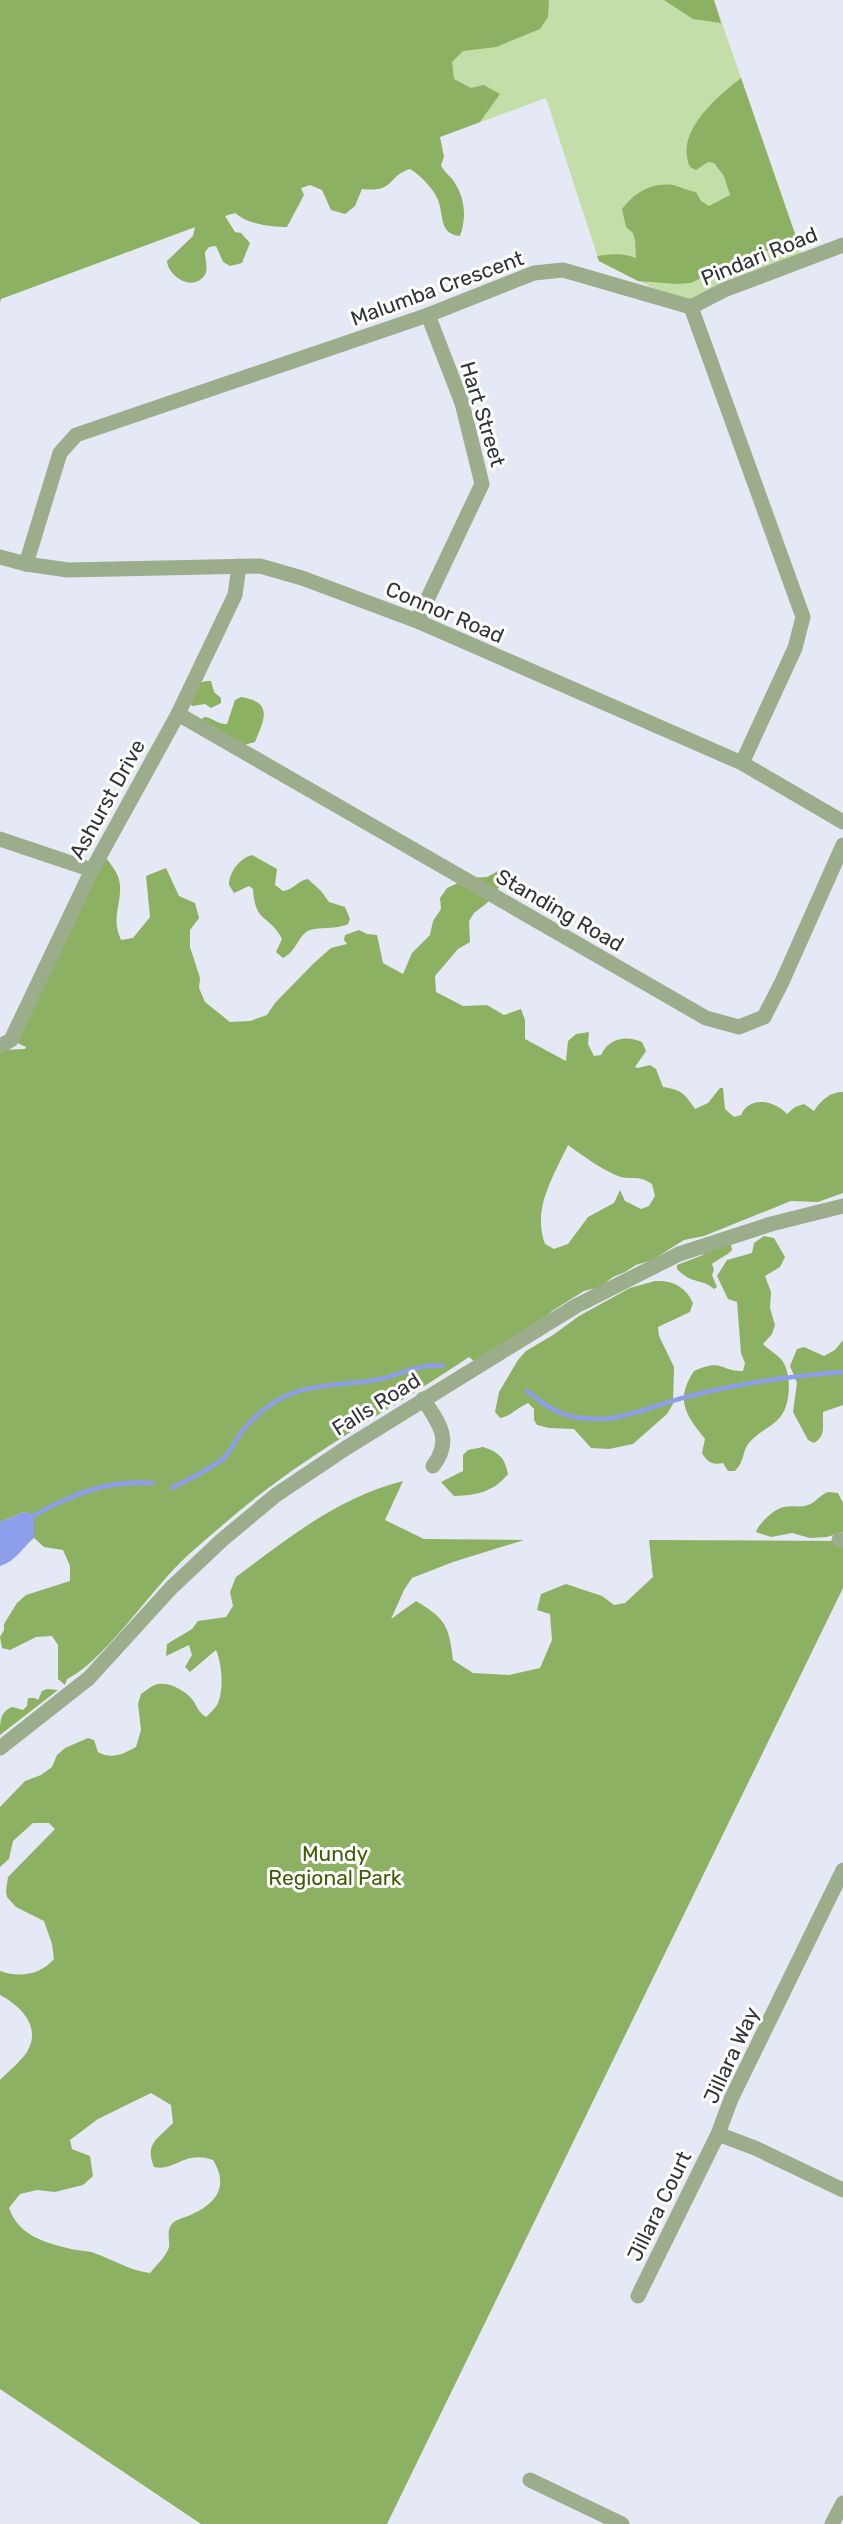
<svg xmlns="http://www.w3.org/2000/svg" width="843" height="2524" font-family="Rubik,sans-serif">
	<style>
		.green { fill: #c3dea9 }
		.forest { fill: #8cb162; fill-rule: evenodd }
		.water { fill: #8d9feb }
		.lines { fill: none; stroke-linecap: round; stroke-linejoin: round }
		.stream { stroke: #8d9feb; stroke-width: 4.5 }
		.street { stroke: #9cad8b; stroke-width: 15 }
		.labels { text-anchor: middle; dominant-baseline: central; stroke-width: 6; stroke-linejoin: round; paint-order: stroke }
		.street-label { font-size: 21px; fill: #333439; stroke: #fff }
		.park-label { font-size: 21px; fill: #3e5e05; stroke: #fff }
	</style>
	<rect width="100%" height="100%" fill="#e5e9f5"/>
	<polygon class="green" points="0,0 714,0 804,259 691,307 599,261 546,98 0,299"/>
	<g class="forest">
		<path d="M0,0H549L548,17L540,29L496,47L463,51L452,62L454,79L471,88L484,85L500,94L480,122L440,137L444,157L441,165C444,172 449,175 453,180C465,198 467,216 460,236C439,234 444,216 438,200C434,189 420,175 410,169C387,176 395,193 362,189L355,206L345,214L331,210L322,190L310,185L301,188L304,195L287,227C270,227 247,224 235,213L225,216L235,232L241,233L250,243L242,263L230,266L223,262L216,246L209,247L205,252C205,260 209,270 204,276C192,292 168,276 167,261L193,236L195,227L1,299L0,303Z"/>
		<polygon points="664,0 714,0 721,23 693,19"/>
		<path d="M741,78L796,237L786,245L740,259L691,283L676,284L638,281L599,261L597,256C612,254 622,253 636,258L635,240L633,233L626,227L622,209C634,193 651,182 673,185C681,187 688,191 696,192L701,201L709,206L730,195L724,176L714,163L708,162L696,170L690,167C674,132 717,97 741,78Z"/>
		<polygon points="206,681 211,681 214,692 221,698 221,703 211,708 205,704 192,706 190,703 199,683"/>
		<path d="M241,697C274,702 264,720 255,742L244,745L201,720L204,717C212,717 218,725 227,724L235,700Z"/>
		<path d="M101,852C109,862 119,872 120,885C121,907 111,918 121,940L133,938L150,917L146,876L166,868L179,896L195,903L199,918L190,930V947L200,978L199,988L205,1002L230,1022L250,1021L267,1015L275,1003L313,964L331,948L347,944L344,940L345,935L359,930L367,934L377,935L383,963L403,974L412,953L430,935L433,921L441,909L440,898L447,888L469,878L487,877L500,870L504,872L506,878L487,903L474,913L469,921L470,942L458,949L435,976L436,992L463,1006L487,1005L504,1015L521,1009L525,1020V1039L566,1061L568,1041L576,1034L589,1032L588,1044L594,1056L601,1055C609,1038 626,1035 642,1042L646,1051L635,1067L638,1068L650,1065L656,1069L663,1087C682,1090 685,1094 695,1109L708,1103L720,1088H723L725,1109L734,1117L741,1115C750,1095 775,1101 787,1114L795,1107L804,1104L814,1111C821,1100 830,1092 843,1092V1193L818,1202L791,1201L704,1236L684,1240L652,1260L636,1265L625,1272L613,1277L600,1287L584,1291L552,1311L533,1329L475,1362L469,1357C387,1412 299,1458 225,1523C208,1538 190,1552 174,1569C147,1597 100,1664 67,1679L65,1685L58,1679V1645L52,1636L36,1637L10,1650L2,1648L0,1637L4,1630V1624L17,1603L26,1595L70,1581V1566L63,1550L44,1547L34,1538L33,1515L24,1512L0,1522V1050L25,1049L26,1047L11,1040ZM568,1145C580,1154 607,1173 621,1177C633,1180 639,1175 652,1184L655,1196L649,1206L641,1209L625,1201L620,1190L614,1203L588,1217L568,1244L554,1249L545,1244C532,1209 553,1177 568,1145Z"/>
		<path d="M252,855L277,869L275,885L283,891C294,890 298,880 308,879L321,891L329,902L345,907L350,919L348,924C333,931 314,925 305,933C297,940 295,952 283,958L276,952L282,939C269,914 255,924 253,889L249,886L234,893L229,885C229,872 240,858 252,855Z"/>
		<path d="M764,1236L774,1238L785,1257L780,1267L765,1276L771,1292L770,1308L775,1325L772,1334L763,1344C768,1349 776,1354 781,1359C792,1372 791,1403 781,1416C773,1427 757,1432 749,1443C742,1451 745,1461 735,1471H728L723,1463C712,1465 708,1463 702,1453L705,1439C685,1414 675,1400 694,1371C723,1358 719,1371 743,1371L745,1363L741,1353L737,1302L728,1299L717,1276L727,1260L752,1253L754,1243Z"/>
		<path d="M731,1245L732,1250C727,1256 719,1258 712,1264L714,1270L712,1275L717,1287L714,1289C702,1278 692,1285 677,1269V1265L703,1255L706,1250L714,1246Z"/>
		<path d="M655,1281C673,1280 686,1287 693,1303L690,1312L658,1327L659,1336L674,1367L673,1404L667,1414L633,1444L609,1449L591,1448L574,1429L549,1428L537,1425L534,1420V1409L528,1403C517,1408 511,1416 500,1418L495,1412L499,1392L518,1360L526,1351L553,1335L579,1316L630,1288Z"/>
		<path d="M843,1340V1405L823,1412C822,1426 827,1435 814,1443L808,1440L793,1412L797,1383L790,1366L797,1349L804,1347L824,1356L835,1350Z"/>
		<path d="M483,1447C499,1452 505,1458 508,1474C493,1492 478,1495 454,1496L441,1482L463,1471V1455L468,1450Z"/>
		<path d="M403,1481L385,1520L424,1539L524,1540L453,1562L412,1578L404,1590L391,1619L416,1601C446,1619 449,1626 453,1660L473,1673L509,1675L540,1668L552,1640L550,1614L537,1610L541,1594L566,1584L602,1596L614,1605L625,1603L653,1577L649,1540L843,1541V1588L387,2524H201L0,2389V2080C9,2071 20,2062 27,2052C42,2027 21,2006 0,1995V1971C20,1978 40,1975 54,1959L52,1944L44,1921L16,1907L7,1897L6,1891L8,1877L55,1829L49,1823H33L13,1841L9,1859L0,1867V1807L25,1781L41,1775L52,1767L57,1755L65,1748L88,1738L94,1740L98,1752C112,1760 123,1754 136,1747L141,1730L138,1704L141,1694C146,1691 152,1685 158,1684C170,1682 184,1690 192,1699C197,1706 198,1712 206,1717C210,1713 216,1708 218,1703C224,1688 222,1664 216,1650L190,1672L185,1667L192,1655L189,1645L166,1656L167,1644L192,1629L198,1621L226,1617L233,1606L230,1592L236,1577C288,1538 339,1497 403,1481ZM151,2093L171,2105L173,2123C159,2138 144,2143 154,2167C175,2172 184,2150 213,2160C230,2188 215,2205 188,2216C183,2218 175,2220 172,2224C166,2230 170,2240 169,2247C167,2255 156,2266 150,2273C131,2271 112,2259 94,2253C86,2250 78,2251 71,2249C45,2243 18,2235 9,2208L20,2194L37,2190L55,2192L83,2185L93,2176L90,2156L72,2149L70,2140L98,2119Z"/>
		<path d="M828,1492L838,1493L843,1503V1532L827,1537L810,1538L792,1533L771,1537L756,1532C759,1523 774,1509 784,1507C792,1505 800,1508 808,1505C817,1502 819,1495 828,1492Z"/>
		<path d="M47,1689L58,1690L0,1735C0,1721 0,1712 12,1707L23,1710L27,1706L28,1698H35L38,1700L42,1691Z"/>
	</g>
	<path class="water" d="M24,1512L34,1515V1538C22,1548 16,1561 0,1566V1522Z"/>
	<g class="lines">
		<g class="stream">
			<path d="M527,1391C550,1410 566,1419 597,1419C628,1419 660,1403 690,1396C740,1383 791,1376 843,1372"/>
			<path d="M172,1488C188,1479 210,1470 224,1458C230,1452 232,1446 237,1439C245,1426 260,1412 273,1403C304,1382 345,1386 381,1379C401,1374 422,1363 443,1366"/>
			<path d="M34,1515C44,1511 52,1505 63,1501C91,1487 121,1481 153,1483"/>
		</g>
		<g class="street">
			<polyline points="691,307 724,290 843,245"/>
			<polyline points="0,557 26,564 68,570 260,566 302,578 417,621 742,763 843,822"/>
			<polyline points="26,564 60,453 76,435 428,315 534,273 563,270 691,307 803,617 795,648 742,763"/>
			<polyline points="417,621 482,484 462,403 428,315"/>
			<polyline points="178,714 706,1018 739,1027 764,1017 782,982 843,845"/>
			<polyline points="0,839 92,870"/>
			<polyline points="0,1046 11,1040 92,870 178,714 235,595 239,566"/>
			<path d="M423,1399C439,1423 453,1440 433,1466"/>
			<polyline points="839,1540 843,1540"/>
			<polyline points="0,1748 89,1678 171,1588 222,1540 276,1495 346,1448 576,1306 679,1254 771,1224 843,1206"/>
			<polyline points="843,1870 731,2099 718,2134 755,2148 843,2190"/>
			<polyline points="638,2296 718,2134"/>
			<polyline points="530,2480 622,2524"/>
			<polyline points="832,2524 843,2503"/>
		</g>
	</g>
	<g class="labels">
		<g class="street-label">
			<text transform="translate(759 256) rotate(-22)">Pindari Road</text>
			<text transform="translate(437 288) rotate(-20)">Malumba Crescent</text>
			<text transform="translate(483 414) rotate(73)">Hart Street</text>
			<text transform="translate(445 612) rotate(23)">Connor Road</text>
			<text transform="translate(107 799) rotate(-61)">Ashurst Drive</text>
			<text transform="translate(560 910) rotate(30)">Standing Road</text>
			<text transform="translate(376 1404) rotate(-32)">Falls Road</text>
			<text transform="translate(731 2055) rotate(-65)">Jillara Way</text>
			<text transform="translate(659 2206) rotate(-64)">Jillara Court</text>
		</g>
		<g class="park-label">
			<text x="335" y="1853">Mundy<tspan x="335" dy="24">Regional Park</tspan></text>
		</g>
	</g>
</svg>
